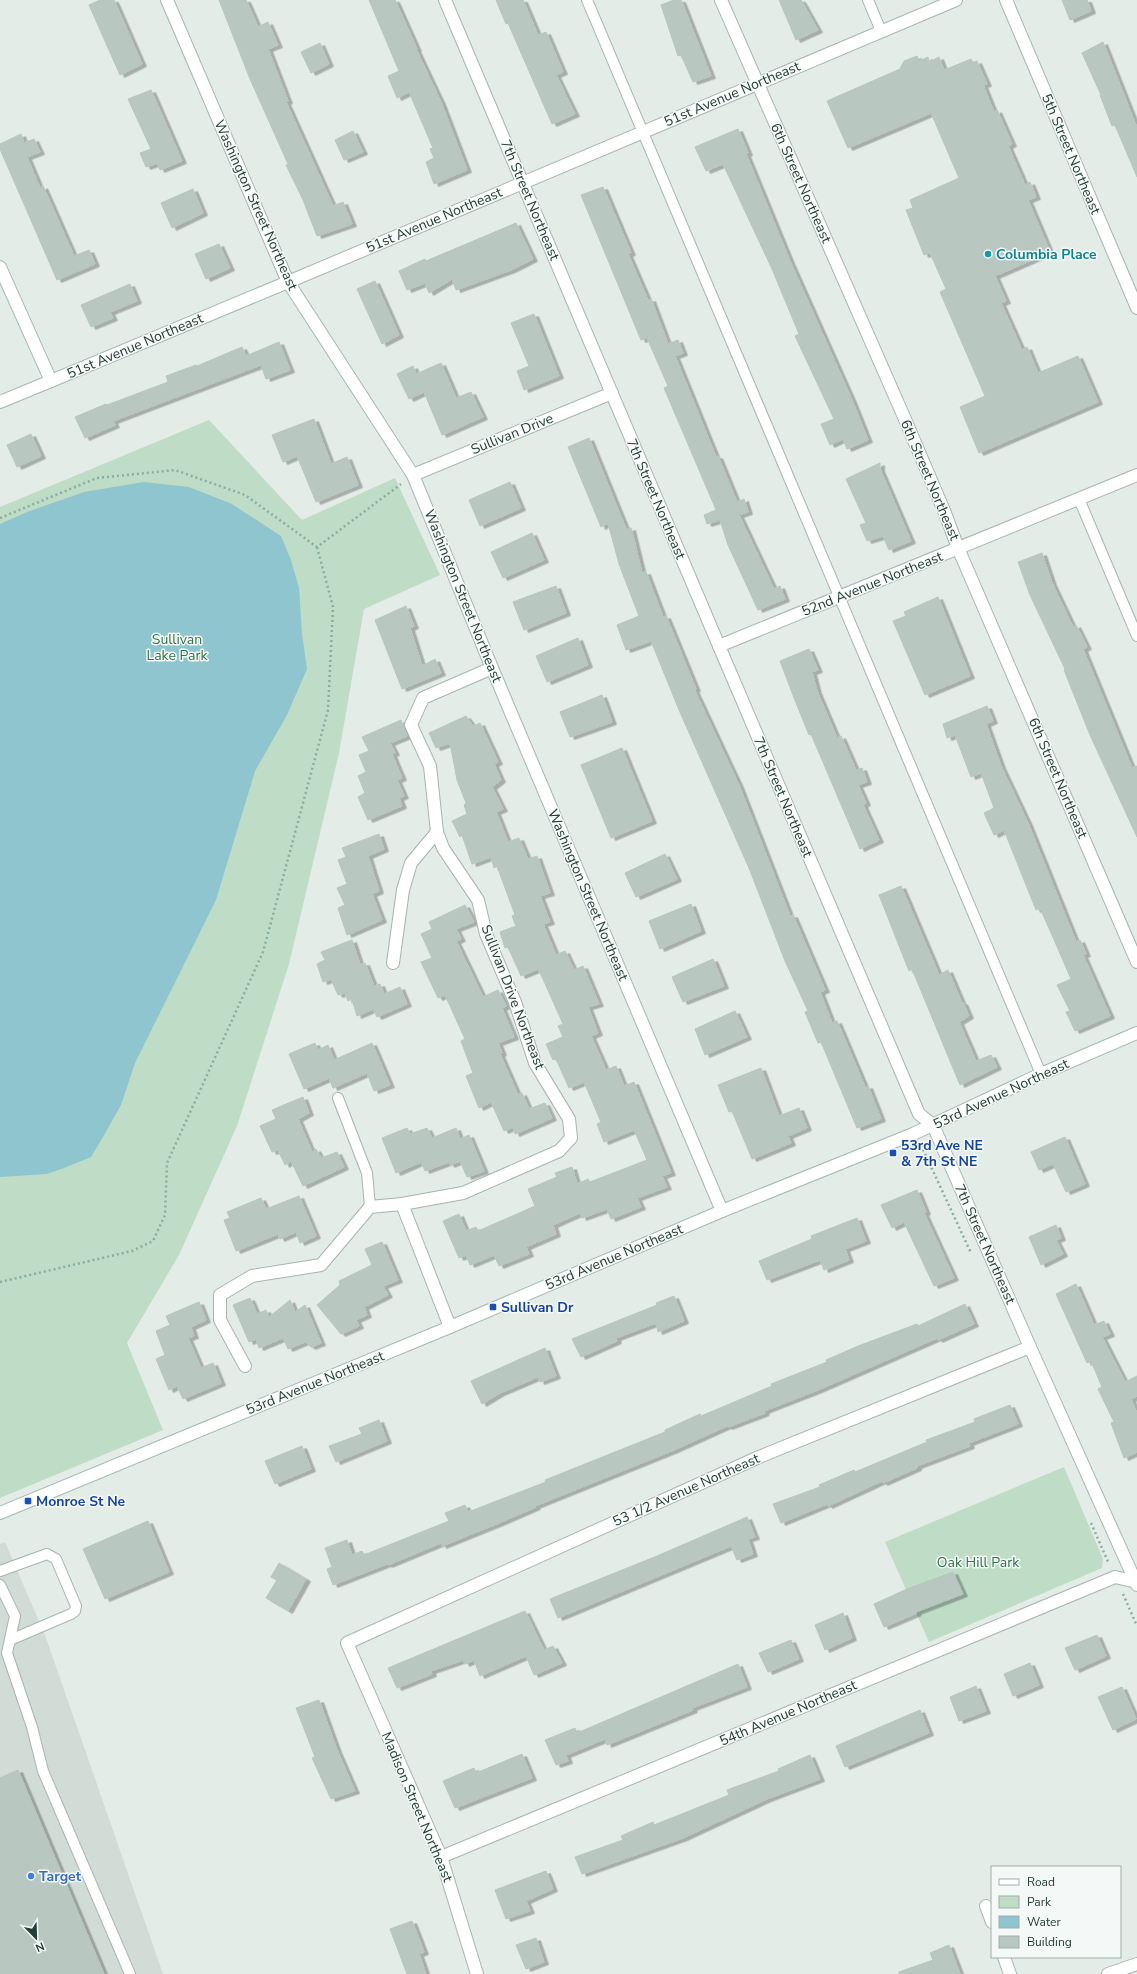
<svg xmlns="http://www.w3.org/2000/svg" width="1137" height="1974" font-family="'Nunito Sans',sans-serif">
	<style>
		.built { fill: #d2dcd7 }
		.green { fill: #bedcc6 }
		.water { fill: #8fc5ce }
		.building { fill: #b9c7c1; stroke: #b6c6bf; filter: url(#shadow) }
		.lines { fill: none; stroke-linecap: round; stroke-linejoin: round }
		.lane-casing { stroke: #a7b4af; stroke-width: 12 }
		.street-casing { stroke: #a7b4af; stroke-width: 14 }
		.secondary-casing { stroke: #a3b8b0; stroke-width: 14 }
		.path { stroke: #86aea1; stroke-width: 2.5; stroke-dasharray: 2 3; stroke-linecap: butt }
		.lane { stroke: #fff; stroke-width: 10 }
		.street { stroke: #fff; stroke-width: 12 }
		.secondary { stroke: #fff; stroke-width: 12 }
		.culture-dot { fill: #0f9aa8; stroke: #f4f9f7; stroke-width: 1.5 }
		.transit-dot { fill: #1a4fb4; stroke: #f4f9f7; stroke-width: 1.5 }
		.shop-dot { fill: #3f7fe0; stroke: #f4f9f7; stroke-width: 1.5 }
		.labels { text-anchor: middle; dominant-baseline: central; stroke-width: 3; stroke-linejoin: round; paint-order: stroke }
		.street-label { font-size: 14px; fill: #243d36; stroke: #f4f9f7 }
		.culture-label { font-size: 14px; font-weight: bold; fill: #0d838f; stroke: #f4f9f7; text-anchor: start }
		.park-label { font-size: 14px; fill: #317249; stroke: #f4f9f7 }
		.transit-label { font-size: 14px; font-weight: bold; fill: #164399; stroke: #f4f9f7; text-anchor: start }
		.shop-label { font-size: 14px; font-weight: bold; fill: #366cbe; stroke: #f4f9f7; text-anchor: start }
	</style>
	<defs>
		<filter id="shadow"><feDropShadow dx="4.5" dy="2.5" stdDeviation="0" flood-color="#0004"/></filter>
	</defs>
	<rect width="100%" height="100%" fill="#e4ece8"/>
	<polygon class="built" points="5,1542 45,1635 163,1974 0,1974 0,1544"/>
	<g class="green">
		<polygon points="209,420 302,520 395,478 440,575 364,609 339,753 289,964 237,1126 179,1255 127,1343 163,1430 0,1498 0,507"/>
		<polygon points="1064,1467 1103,1559 1102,1568 929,1642 885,1542"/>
	</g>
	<polygon class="water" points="144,482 189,487 232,504 281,536 291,560 299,588 302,634 307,669 287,715 255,771 216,900 135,1063 121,1105 103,1137 91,1157 64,1168 47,1174 0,1177 0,524 27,512 84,492"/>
	<g class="building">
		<polygon points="100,0 114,0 142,64 120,75 89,5"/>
		<polygon points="219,0 246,0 258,27 268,22 278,45 268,49 288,101 286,102 333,206 343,202 352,224 317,236 303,200 286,165 288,164 250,79"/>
		<polygon points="369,0 395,0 417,49 416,49 441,102 467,170 434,184 426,162 434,158 430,149 433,148 409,92 397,98 388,76 399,71"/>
		<polygon points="496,0 523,0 538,35 546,32 563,72 556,75 575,114 552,124 508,23 506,24"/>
		<polygon points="674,0 681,0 711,76 693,82 681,55 678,56 661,5"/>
		<polygon points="779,0 801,0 818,30 796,40"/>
		<polygon points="1062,0 1087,0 1091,11 1070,20"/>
		<polygon points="1103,42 1137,128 1137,177 1115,125 1112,126 1100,95 1101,95 1082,53"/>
		<polygon points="320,43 329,64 311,73 301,52"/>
		<polygon points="917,56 919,61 928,57 929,62 939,57 944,70 971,59 973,63 977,61 987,84 983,85 994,112 997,110 1012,144 1008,146 1025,185 1030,182 1036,197 1028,200 1050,252 995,276 1006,301 1001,303 1022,350 1027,347 1038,373 1078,356 1098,402 979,453 960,407 985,396 940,292 946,289 930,253 924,255 906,210 913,208 910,200 959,178 931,113 848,148 827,101 900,69 904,61"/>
		<polygon points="151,90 182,161 160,170 157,163 146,167 140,153 151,149 128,99"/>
		<polygon points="738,129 748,153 746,154 790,261 852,400 868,440 847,449 843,439 830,445 821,424 834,419 795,336 799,334 772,269 723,164 706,171 695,147"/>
		<polygon points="353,131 363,152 344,160 335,140"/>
		<polygon points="21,134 24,143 34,139 40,152 27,157 40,188 43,186 74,256 89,250 95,264 57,280 0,149 0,144"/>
		<polygon points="603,187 631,253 628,254 648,300 651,299 668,344 678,340 683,353 675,356 716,457 718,456 737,502 744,499 748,512 739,515 774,589 780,586 785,599 758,610 728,545 720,520 707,524 704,515 716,510 714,505 664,388 668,386 647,338 641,340 581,195"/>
		<polygon points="193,189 203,213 172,228 161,203"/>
		<polygon points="516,223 533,259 511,270 456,290 452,279 429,293 425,283 407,290 399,271 425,259 426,261"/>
		<polygon points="219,244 230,268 206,279 195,254"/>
		<polygon points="375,281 399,335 382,344 357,289"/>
		<polygon points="130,284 137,301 110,312 113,318 91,327 81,305"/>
		<polygon points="534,314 559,376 524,390 517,371 529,366 511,323"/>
		<polygon points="279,342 290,370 266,379 261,365 113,421 115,425 85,438 75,417 106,404 107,405 168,382 166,376 196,365 197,366 242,347 246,356"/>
		<polygon points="441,363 456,398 471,392 483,417 442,435 424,392 409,399 397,374 413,366 416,374"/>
		<polygon points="314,419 331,464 347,457 358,485 316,502 297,456 283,462 272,435"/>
		<polygon points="31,434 41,456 17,467 7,445"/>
		<polygon points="589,438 626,529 631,528 642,573 646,572 663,617 666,616 696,689 694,689 739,785 790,916 793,915 825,990 820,992 832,1023 837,1021 865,1087 868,1086 881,1119 857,1128 821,1042 818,1043 805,1012 808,1011 785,961 749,868 679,710 651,641 626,650 617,625 639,616 619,564 608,523 601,527 568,447"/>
		<polygon points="880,463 880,469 911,541 889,550 883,536 867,541 860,525 866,523 846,479"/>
		<polygon points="510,482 521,508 480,526 469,500"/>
		<polygon points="532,533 544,560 503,578 491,552"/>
		<polygon points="1042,553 1052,583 1073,627 1076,625 1087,647 1083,649 1132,768 1137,766 1137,837 1090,735 1064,670 1065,669 1030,595 1018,562"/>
		<polygon points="556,586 566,613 524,630 513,602"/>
		<polygon points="938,597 970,676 925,695 893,621 906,616 904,612"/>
		<polygon points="406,606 414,626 410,628 422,666 435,659 441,673 402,689 375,620"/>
		<polygon points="578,638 588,665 547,682 536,656"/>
		<polygon points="809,649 818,670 812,672 817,691 837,738 841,736 856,770 862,768 867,782 858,785 866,803 863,805 879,840 860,849 811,734 809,735 796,703 780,661"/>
		<polygon points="602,695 612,722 570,737 560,712"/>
		<polygon points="987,706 993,721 986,724 1001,766 1028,823 1076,942 1080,940 1086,954 1083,955 1110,1016 1075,1031 1066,1012 1070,1011 1057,985 1071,979 1055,942 1040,908 1036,910 1004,830 994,835 984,813 994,808 981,773 971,777 955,735 947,738 943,724"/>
		<polygon points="466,716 473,726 480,723 498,762 494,764 501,780 492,787 503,809 496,812 508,842 519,838 528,859 537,856 550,893 540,896 550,922 543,924 556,955 565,951 574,970 583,966 599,1004 588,1007 598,1033 591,1036 606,1070 616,1066 624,1086 634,1082 671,1173 662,1176 667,1187 637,1198 641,1207 611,1219 607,1209 582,1218 580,1213 553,1225 556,1234 526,1247 529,1254 499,1266 494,1255 470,1265 466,1255 459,1258 443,1221 459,1214 466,1231 476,1227 478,1231 535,1206 528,1189 557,1177 555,1173 572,1167 577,1184 588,1179 590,1182 647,1160 634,1130 604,1142 597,1124 601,1122 584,1082 569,1088 556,1059 553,1060 546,1044 563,1037 558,1026 563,1024 543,979 538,969 521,976 508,947 505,948 500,932 516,926 512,916 515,915 497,866 494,868 491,857 472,864 462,835 460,837 452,821 467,814 464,805 466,803 457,780 450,743 436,748 429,733"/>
		<polygon points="401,720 407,736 390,743 395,753 392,754 402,778 397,780 404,796 399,798 402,806 368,820 358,797 365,793 358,776 366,772 359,755 369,751 362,737"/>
		<polygon points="622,748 652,821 611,838 581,765"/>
		<polygon points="379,834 384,849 368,856 379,891 372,894 382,920 347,935 338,908 345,905 337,888 347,884 338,860 346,857 342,848"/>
		<polygon points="665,854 677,879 636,897 625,873"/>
		<polygon points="901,886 939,975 948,970 962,1003 963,1002 969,1016 959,1022 976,1061 991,1055 997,1067 960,1085 912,969 909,971 879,895"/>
		<polygon points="691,904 701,931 660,949 649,921"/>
		<polygon points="465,905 474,922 456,929 461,939 456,941 483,997 498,990 506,1006 502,1008 514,1037 498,1043 502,1053 500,1054 518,1095 522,1093 529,1109 545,1103 552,1118 515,1134 513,1127 504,1131 491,1102 479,1108 466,1076 473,1073 461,1041 465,1039 445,995 438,998 421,962 432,958 421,934 432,929 429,922"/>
		<polygon points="352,940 360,964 365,963 374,986 380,984 384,994 400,987 407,1004 377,1017 373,1009 357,1016 352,999 348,1001 345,993 338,995 331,979 323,982 317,964 325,960 321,952"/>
		<polygon points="713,959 724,986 683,1002 672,977"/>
		<polygon points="735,1011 747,1037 705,1055 695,1029"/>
		<polygon points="315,1043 318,1050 328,1045 334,1060 372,1043 390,1085 374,1091 367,1073 333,1088 329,1078 304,1089 289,1054"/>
		<polygon points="761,1068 779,1116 799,1108 807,1128 788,1136 791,1143 752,1159 732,1111 729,1112 718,1085"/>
		<polygon points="303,1097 309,1113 298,1119 312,1152 316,1149 321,1158 337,1152 344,1167 303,1186 291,1161 285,1165 278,1150 272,1152 260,1126 276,1119 272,1110"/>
		<polygon points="407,1128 410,1134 427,1128 432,1138 456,1128 460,1139 469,1135 484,1171 467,1177 460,1161 450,1165 449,1162 425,1171 421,1162 396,1173 382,1138"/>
		<polygon points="1065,1137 1085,1184 1066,1192 1053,1164 1039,1170 1031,1152"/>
		<polygon points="917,1190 926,1212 924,1213 954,1278 934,1286 904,1222 892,1228 881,1205"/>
		<polygon points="299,1196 316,1236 300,1243 296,1232 280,1239 278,1234 236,1251 224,1220 230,1218 227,1212 261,1198 266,1209"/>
		<polygon points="857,1218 866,1241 845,1249 849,1260 824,1270 820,1260 767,1280 759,1261 812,1239 811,1236"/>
		<polygon points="1056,1225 1061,1238 1056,1240 1063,1254 1041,1265 1029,1237"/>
		<polygon points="382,1242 398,1280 383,1286 388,1295 364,1307 367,1315 356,1320 359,1326 341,1334 317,1305 340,1285 339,1281 372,1265 365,1249"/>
		<polygon points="1076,1284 1094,1325 1104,1321 1110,1334 1102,1337 1125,1382 1137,1376 1137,1396 1131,1399 1137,1414 1137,1452 1124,1458 1111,1423 1114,1422 1098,1389 1102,1387 1091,1361 1087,1363 1056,1294"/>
		<polygon points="674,1296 684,1321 658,1332 656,1323 616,1338 617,1341 581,1357 572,1339 657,1305 656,1303"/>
		<polygon points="250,1298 257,1314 266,1310 269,1317 290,1300 295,1312 305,1305 321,1343 311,1347 305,1342 288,1349 283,1338 259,1348 256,1339 249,1342 233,1305"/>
		<polygon points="199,1302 206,1320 191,1327 194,1336 188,1338 201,1368 213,1363 221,1383 183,1399 177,1386 169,1390 156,1359 165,1355 156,1331 170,1325 166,1316"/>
		<polygon points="965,1304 974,1324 938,1340 937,1338 818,1390 764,1411 765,1413 728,1427 727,1426 674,1450 535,1506 536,1507 499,1523 442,1546 441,1543 388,1565 387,1564 333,1585 327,1569 332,1567 325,1548 347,1540 352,1555 362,1551 364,1555 449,1521 445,1513 465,1505 468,1512 546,1482 545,1480 665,1432 665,1430 700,1414 701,1416 772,1386 771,1384 827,1362 826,1360 858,1346 917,1324 918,1326"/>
		<polygon points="545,1348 556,1376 540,1382 538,1377 500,1393 482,1404 471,1381"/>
		<polygon points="1010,1405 1018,1424 969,1443 970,1446 917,1466 917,1468 883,1483 882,1481 828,1506 827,1504 781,1523 773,1504 820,1487 819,1485 854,1470 855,1472 927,1442 926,1440 975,1422 974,1419"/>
		<polygon points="379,1420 387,1441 336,1462 329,1446 362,1434 359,1428"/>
		<polygon points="302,1446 311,1469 275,1484 265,1461"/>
		<polygon points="747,1517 755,1537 748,1539 753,1554 737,1560 731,1546 558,1618 550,1599 657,1556"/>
		<polygon points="148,1521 169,1572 105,1599 83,1549"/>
		<polygon points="279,1563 306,1579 288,1611 266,1598 277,1580 271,1577"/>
		<polygon points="953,1572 963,1594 916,1612 917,1613 884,1627 874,1604 907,1589"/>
		<polygon points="525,1611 544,1650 553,1646 562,1663 534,1675 526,1656 480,1676 474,1660 465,1664 463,1660 431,1671 432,1674 397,1688 388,1668"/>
		<polygon points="843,1613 852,1638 825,1650 815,1625"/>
		<polygon points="1097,1635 1106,1656 1075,1670 1065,1648"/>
		<polygon points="791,1640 799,1659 768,1672 759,1653"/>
		<polygon points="1030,1663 1039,1685 1013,1696 1004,1674"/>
		<polygon points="738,1664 747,1687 692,1708 693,1710 607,1745 605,1739 566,1755 568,1761 556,1765 545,1740 575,1728 577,1733"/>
		<polygon points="976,1686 986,1711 959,1721 950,1697"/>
		<polygon points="1122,1687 1136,1719 1113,1730 1098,1697"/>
		<polygon points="319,1700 337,1750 355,1791 331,1799 312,1758 315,1757 296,1708"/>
		<polygon points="920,1710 929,1733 845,1767 836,1746"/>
		<polygon points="522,1754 532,1778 455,1808 443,1781 474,1768 476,1773"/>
		<polygon points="810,1755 820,1779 767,1799 683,1838 582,1874 575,1857 623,1840 621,1836 653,1822 654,1825 729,1795 727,1790 779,1771 778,1769"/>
		<polygon points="18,1770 104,1974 0,1974 0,1778"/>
		<polygon points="546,1871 553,1889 526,1901 530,1911 506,1919 495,1890"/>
		<polygon points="412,1921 424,1952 419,1954 426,1974 407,1974 390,1929"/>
		<polygon points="536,1938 544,1962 526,1969 516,1945"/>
		<polygon points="949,1945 960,1974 899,1974 899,1972 933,1960 930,1953"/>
	</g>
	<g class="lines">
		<defs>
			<g id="lane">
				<polyline points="587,0 1041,1074"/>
				<polyline points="868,0 881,31"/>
				<polyline points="1079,499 1137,636"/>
				<polyline points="338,1098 367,1173 370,1207"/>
				<polyline points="0,1571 47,1554 56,1559 76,1606 75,1611 71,1614 10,1640"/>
				<polyline points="0,1585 15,1616 7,1653 32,1727 43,1771 130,1974"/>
			</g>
			<g id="street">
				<polyline points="167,0 288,282 956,0"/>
				<polyline points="445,0 719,646 919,1114 933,1125"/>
				<polyline points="721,0 904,417 945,513 958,548 1137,962"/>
				<polyline points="1006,0 1137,308"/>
				<polyline points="0,402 51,381"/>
				<polyline points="413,475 612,393"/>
				<polyline points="719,646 1137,475"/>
				<polyline points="393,963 403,890 411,863 437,832"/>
				<polyline points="402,1204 450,1327"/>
				<polyline points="245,1366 220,1320 220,1295 252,1276 321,1265 370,1207 402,1204 463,1193 559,1151 571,1138 569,1119 535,1063 515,1002 486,934 478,900 443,848 437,832 430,766 411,725 423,698 492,668"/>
				<polyline points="441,1857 1115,1577 1137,1582"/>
				<polyline points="986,1906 992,1922"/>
				<polyline points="1004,1957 1010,1974"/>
				<polyline points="477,1974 441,1857 347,1643 759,1457 1030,1347"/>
				<polyline points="1108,1974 1137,1964"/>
			</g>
			<g id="secondary">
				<polyline points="0,267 51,381 288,282 413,475 492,668 722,1211"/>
				<polyline points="933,1125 1030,1347 1137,1585"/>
				<polyline points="0,1513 450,1327 722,1211 913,1134 1041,1074 1137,1033"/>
			</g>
		</defs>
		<use href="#lane" class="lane-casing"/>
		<use href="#street" class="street-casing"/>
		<use href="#secondary" class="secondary-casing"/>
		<g class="path">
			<polyline points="0,518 97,478 175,470 245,495 317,547 401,484"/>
			<polyline points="921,1145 971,1253"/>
			<polyline points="0,1282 132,1251 153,1241 165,1215 167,1163 263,952 328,710 333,607 317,547"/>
			<polyline points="1091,1523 1109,1564"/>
			<polyline points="1123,1594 1137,1626"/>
		</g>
		<use href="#lane" class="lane"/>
		<use href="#street" class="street"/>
		<use href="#secondary" class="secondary"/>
	</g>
	<circle class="culture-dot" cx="988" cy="254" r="4"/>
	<g class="transit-dot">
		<rect x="889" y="1149" width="8" height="8" rx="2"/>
		<rect x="489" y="1303" width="8" height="8" rx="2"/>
		<rect x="24" y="1497" width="8" height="8" rx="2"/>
	</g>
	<circle class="shop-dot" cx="31" cy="1876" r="4"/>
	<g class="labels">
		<g class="street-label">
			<text transform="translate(732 94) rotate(-23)">51st Avenue Northeast</text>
			<text transform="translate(1071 154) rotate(67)">5th Street Northeast</text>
			<text transform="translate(801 183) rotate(66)">6th Street Northeast</text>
			<text transform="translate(530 200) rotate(67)">7th Street Northeast</text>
			<text transform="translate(256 205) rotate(66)">Washington Street Northeast</text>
			<text transform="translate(434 220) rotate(-23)">51st Avenue Northeast</text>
			<text transform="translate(135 346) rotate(-23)">51st Avenue Northeast</text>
			<text transform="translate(512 434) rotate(-22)">Sullivan Drive</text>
			<text transform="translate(930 480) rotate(67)">6th Street Northeast</text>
			<text transform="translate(656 499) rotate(67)">7th Street Northeast</text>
			<text transform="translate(872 584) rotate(-22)">52nd Avenue Northeast</text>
			<text transform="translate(463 596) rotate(68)">Washington Street Northeast</text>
			<text transform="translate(1058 778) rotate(67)">6th Street Northeast</text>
			<text transform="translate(783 797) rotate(67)">7th Street Northeast</text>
			<text transform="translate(588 895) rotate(67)">Washington Street Northeast</text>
			<text transform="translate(513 997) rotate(69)">Sullivan Drive Northeast</text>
			<text transform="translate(1001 1094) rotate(-25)">53rd Avenue Northeast</text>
			<text transform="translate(985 1244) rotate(66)">7th Street Northeast</text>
			<text transform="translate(614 1257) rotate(-23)">53rd Avenue Northeast</text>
			<text transform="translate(315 1383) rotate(-22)">53rd Avenue Northeast</text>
			<text transform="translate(686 1490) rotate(-24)">53 1/2 Avenue Northeast</text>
			<text transform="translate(788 1713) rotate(-23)">54th Avenue Northeast</text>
			<text transform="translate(417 1807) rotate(67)">Madison Street Northeast</text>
		</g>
		<g class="culture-label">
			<text x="996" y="254">Columbia Place</text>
		</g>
		<g class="park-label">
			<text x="177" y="639">Sullivan<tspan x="177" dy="16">Lake Park</tspan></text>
			<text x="978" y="1562">Oak Hill Park</text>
		</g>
		<g class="transit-label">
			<text x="901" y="1145">53rd Ave NE<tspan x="901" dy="16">&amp; 7th St NE</tspan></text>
			<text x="501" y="1307">Sullivan Dr</text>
			<text x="36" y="1501">Monroe St Ne</text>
		</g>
		<g class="shop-label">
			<text x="39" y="1876">Target</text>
		</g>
	</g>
	<rect x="991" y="1866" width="130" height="92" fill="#f4f9f7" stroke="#a1aeaa"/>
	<rect x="999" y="1879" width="20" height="6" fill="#ffffff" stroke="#a1aeaa"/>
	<text x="1027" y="1886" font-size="12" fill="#243d36">Road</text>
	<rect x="999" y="1896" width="20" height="12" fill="#bedcc6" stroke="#a1aeaa"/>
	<text x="1027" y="1906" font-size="12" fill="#243d36">Park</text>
	<rect x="999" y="1916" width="20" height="12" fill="#8fc5ce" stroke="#a1aeaa"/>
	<text x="1027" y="1926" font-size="12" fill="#243d36">Water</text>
	<rect x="999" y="1936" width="20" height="12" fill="#b9c7c1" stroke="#a1aeaa"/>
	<text x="1027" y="1946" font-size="12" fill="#243d36">Building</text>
	<g transform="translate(36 1938) rotate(157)" stroke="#f4f9f7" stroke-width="3" paint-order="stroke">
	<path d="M0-3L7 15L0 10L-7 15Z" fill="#243d36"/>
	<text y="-6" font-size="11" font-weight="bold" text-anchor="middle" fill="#243d36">N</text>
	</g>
</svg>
